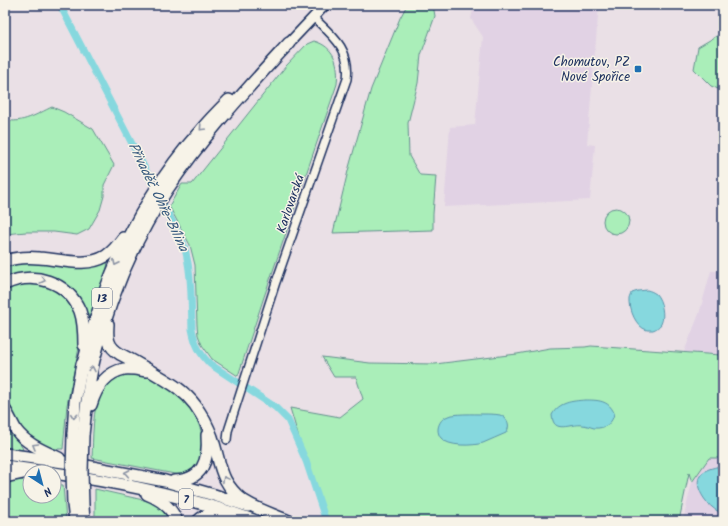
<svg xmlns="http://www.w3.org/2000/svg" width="728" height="526" font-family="Kalam,sans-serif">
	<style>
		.built { fill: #e1d2e4 }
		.green { fill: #aaeeb9; stroke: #628e8c }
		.water { fill: #86d8de; stroke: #5b94ab }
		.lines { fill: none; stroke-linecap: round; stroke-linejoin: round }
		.canal { stroke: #86d8de; stroke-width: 7 }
		.minor-casing { stroke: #1b2f5e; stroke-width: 10 }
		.major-casing { stroke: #1b2f5e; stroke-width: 12 }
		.highway-casing { stroke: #1b2f5e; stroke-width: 14 }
		.minor { stroke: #f7f3e8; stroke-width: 7 }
		.major { stroke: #f7f3e8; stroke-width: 9 }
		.highway { stroke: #f7f3e8; stroke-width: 11 }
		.highway-bridge-casing { stroke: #1b2f5e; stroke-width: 14; stroke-linecap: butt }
		.highway-bridge { stroke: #f7f3e8; stroke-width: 11 }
		.oneway { stroke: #8991a3 }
		.poi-dot { fill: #1f6fb2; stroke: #f7f3e8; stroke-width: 1.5 }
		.labels { text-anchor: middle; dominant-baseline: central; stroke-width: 3; stroke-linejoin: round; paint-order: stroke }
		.shield { fill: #f7f3e8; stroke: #5d6a87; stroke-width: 1 }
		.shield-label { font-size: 12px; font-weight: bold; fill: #1b2f5e }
		.poi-label { font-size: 13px; fill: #1b2f5e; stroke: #f7f3e8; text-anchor: end }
		.street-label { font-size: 13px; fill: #1b2f5e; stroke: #f7f3e8 }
		.water-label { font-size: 14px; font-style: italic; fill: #36597e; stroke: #f7f3e8 }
	</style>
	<rect width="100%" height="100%" fill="#eae0e6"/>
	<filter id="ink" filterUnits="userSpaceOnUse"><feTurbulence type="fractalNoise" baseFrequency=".025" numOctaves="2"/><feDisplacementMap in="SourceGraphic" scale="8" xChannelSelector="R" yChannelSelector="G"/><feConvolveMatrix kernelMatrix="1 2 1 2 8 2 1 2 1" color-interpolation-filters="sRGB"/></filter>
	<g filter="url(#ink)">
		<g class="built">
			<polygon points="474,5 599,5 587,144 595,145 590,200 444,207 450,127 475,125 483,37 471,19"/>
			<polygon points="711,271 723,271 723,362 721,355 684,352 699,314"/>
			<polygon points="709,458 723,458 723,521 683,521 692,482"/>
		</g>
		<g class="green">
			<polygon points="407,5 433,5 435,16 421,55 418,83 408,123 409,156 420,175 436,176 433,214 433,230 333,233 348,171 371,89 400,18"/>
			<polygon points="720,34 723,35 723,91 711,86 694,69 698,47"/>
			<path d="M314,41C335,47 339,64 337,84L264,297L238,376L212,359L202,345L198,335L197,325L195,265L190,245L169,206L182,184H192L286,66L307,44Z"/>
			<path d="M52,107L64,112L93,129L114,165L104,185V196L100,210L89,229L77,235L54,232H26L5,234V120C22,124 37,114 52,107Z"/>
			<circle cx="616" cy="221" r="13"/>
			<path d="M108,261L107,268L87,324L64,285L5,279V267C24,261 44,264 63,266C71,267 80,268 88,267C95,266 102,264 108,261Z"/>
			<polygon points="40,283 59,291 73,307 78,320 80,343 67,405 63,449 50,449 34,441 20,428 5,401 5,288 13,285"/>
			<polygon points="591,346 721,355 723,362 723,458 709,458 692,482 689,473 679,521 334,521 324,516 306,462 290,408 340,417 363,399 356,377 334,377 322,357 370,363 435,364 517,354 550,348 585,347"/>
			<path d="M126,374L150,376L159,381L184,400L196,416L201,431L202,440L203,448L199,465L192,472L180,475L92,458C93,440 92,407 101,392C107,382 116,377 126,374Z"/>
			<polygon points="5,424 9,431 22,447 23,450 5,447"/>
			<polygon points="19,480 30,481 30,496 54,496 54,484 63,485 66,521 5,521 5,486 9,485 10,482"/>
			<path d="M95,489L152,502C160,507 166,513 171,521H95Z"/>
		</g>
		<g class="water">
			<path d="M647,290C651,291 653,292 656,294C662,301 665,316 661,324C659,327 656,329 653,330C651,330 649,330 647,330C636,327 629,310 630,299C630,298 632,294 632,293L638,291Z"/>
			<path d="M585,400C597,400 609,400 614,413C613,423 605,429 594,428C590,427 586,425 582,425C571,423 553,435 552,415C559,402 572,401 585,400Z"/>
			<path d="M483,414C488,414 495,414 500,415C508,418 511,426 506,433C498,436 491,440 483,443C473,446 448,447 441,438C439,436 438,432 438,430C438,425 441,419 446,417C452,413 475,414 483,414Z"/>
			<path d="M720,466L723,467V513C719,512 715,510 712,507C704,501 694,485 700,476C704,469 713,468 720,466Z"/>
		</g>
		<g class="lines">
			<path class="canal" d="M60,5L183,242C192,270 191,300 192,329C195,344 199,353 210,364L275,407L288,420L306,461L326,521"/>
			<defs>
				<path id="minor" d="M227,440L228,431L276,282L347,79C351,49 333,36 313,17"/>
				<polyline id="major" points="289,43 325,5"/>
				<g id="highway">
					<path d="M5,261C15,258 28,257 39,258C60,259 86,268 106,256C113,251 118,245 123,238"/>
					<path d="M5,284C34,271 67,281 80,311C84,322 84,334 84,345"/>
					<path d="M108,324C107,338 107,346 120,354C130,359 140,365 149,370C167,381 182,388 195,405C202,415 208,426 212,437C221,464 219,482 244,501C258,510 274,515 289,521"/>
					<path d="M81,371C90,338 99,304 112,273C133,222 164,171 200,131C209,120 219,110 229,100"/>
					<path d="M91,405C96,388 105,373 124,369C132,368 140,370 147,371"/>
					<path d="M5,410C9,416 12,423 16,430C26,444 44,451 59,458"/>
					<polyline points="73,434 75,402 82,364"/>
					<path d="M83,435C86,410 88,385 94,360C109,300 133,242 167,190C202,137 246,90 289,43"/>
					<polyline points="5,454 71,463 165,481 214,495 248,506"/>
					<polyline points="5,466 46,472"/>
					<path d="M54,473C123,483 191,497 256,521"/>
					<polyline points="5,477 28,472"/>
					<path d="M174,481C203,480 209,461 207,435"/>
					<path d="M147,494C160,499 171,507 177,521"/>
					<polyline points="73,504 75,521"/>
					<polyline points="83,506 84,521"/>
					<path d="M198,521C207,512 214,513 225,514"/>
				</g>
			</defs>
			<use href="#minor" class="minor-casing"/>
			<use href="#major" class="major-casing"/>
			<use href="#highway" class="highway-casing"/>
			<use href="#minor" class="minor"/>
			<use href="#major" class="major"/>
			<use href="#highway" class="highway"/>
			<defs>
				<g id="highway-bridge">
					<polyline points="73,434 72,471 73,504"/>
					<polyline points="83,435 82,472 83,506"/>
				</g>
			</defs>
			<use href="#highway-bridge" class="highway-bridge-casing"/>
			<use href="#highway-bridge" class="highway-bridge"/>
		</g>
		<defs><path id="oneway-chevron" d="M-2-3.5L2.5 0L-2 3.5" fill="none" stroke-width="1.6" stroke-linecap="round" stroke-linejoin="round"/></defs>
		<g class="oneway">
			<use href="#oneway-chevron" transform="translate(202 128) rotate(133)"/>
			<use href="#oneway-chevron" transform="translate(116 263) rotate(116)"/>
			<use href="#oneway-chevron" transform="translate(43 280) rotate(14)"/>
			<use href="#oneway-chevron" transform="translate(92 369) rotate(-79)"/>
			<use href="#oneway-chevron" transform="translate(74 416) rotate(95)"/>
			<use href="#oneway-chevron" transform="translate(35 446) rotate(-150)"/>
			<use href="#oneway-chevron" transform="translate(127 473) rotate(-169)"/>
			<use href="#oneway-chevron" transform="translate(225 479) rotate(-118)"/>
		</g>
	</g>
	<rect class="poi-dot" x="634" y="65" width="8" height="8" rx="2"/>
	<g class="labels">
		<g class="shield">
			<rect x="92" y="288" width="20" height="20" rx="3"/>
			<rect x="179" y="489" width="14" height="20" rx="3"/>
		</g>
		<g class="shield-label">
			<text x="102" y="298">13</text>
			<text x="186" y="499">7</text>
		</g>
		<g class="poi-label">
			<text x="630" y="62">Chomutov, PZ<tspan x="630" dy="15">Nové Spořice</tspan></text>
		</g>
		<g class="street-label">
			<text transform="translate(291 204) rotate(-71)">Karlovarská</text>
		</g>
		<g class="water-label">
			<text transform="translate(158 197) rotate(64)">Přivaděč Ohře-Bílina</text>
		</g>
	</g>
	<rect width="728" height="526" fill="none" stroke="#f7f3e8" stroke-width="20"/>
	<rect x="10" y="10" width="708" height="506" fill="none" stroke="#1b2f5e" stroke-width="1.5" filter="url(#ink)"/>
	<g transform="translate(42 484) rotate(144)"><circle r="19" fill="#f7f3e8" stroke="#9fa5b1"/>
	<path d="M0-3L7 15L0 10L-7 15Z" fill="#1f6fb2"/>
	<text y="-6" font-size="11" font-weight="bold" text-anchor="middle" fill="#1b2f5e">N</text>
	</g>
</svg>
